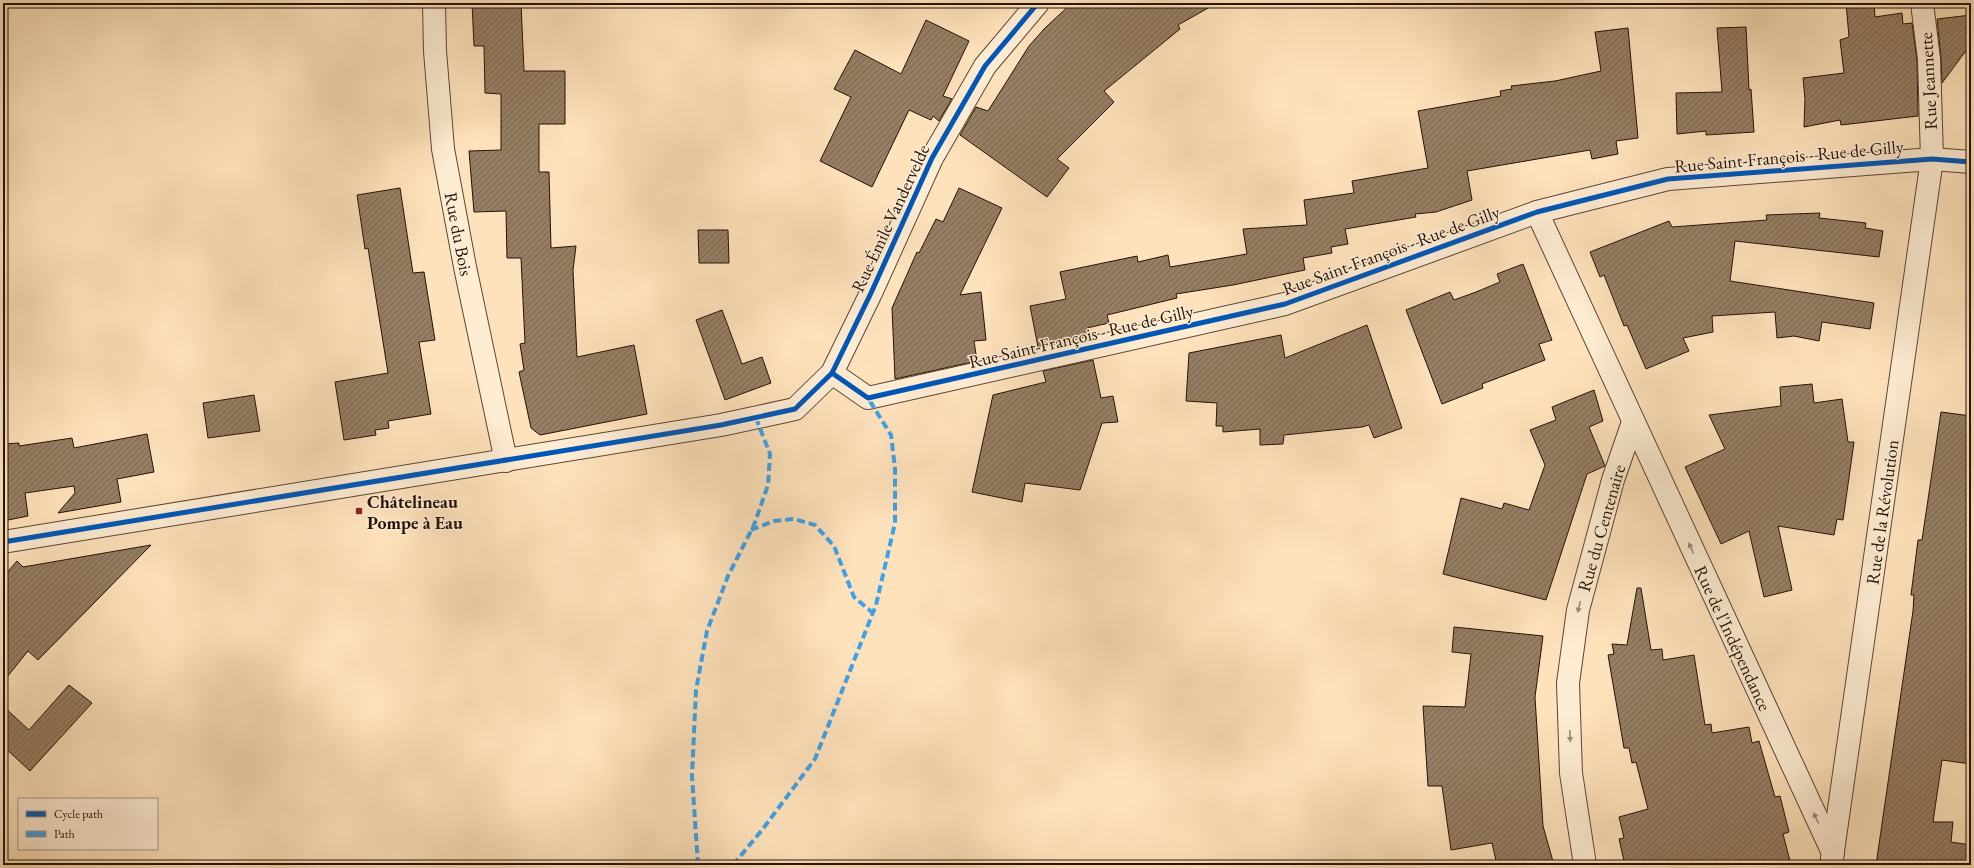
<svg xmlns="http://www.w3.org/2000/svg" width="1974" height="868" font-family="'EB Garamond',serif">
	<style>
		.building { fill: url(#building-hatch); stroke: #251206 }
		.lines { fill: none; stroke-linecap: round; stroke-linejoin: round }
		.minor-casing { stroke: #5b4633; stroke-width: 24 }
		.minor { stroke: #feecd3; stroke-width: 22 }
		.quiet { stroke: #3ea1e9; stroke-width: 4; stroke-dasharray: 8 4; stroke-linecap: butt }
		.cycleway-casing { stroke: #feecd3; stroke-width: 8 }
		.cycleway { stroke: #0057b8; stroke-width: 5 }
		.oneway { fill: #9c8a77 }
		.poi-dot { fill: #8f2418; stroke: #feecd3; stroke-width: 1.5 }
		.labels { text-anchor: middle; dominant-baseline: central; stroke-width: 3; stroke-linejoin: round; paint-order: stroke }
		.street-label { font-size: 18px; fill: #251206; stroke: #feecd3 }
		.poi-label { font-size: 18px; font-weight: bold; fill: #251206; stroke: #feecd3; text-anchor: start }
	</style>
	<defs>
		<pattern id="building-hatch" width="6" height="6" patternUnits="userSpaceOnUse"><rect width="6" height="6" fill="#967e64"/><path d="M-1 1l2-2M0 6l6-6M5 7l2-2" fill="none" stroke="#7a6650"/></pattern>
	</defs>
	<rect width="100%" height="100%" fill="#fee2bb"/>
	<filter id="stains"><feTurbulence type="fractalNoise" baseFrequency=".005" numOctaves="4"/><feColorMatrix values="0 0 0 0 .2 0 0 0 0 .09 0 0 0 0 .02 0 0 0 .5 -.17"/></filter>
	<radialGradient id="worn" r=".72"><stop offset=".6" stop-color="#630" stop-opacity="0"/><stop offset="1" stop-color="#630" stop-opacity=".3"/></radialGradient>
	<g class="building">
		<polygon points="472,3 521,3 524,71 565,71 565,124 539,124 539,172 549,172 551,248 576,246 573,270 577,357 634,345 647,414 540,435 531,428 519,372 524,370 520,344 525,343 521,258 507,258 506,211 474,212 469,151 501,150 501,94 485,93 484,46 474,46"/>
		<polygon points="1072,3 1217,3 1178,25 1180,29 1104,91 1114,102 1057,159 1069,168 1047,197 960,135 976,107 988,111 1029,46 1045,28"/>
		<polygon points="1846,3 1874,3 1875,17 1902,13 1903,24 1912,23 1917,60 1918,116 1841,125 1840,120 1804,127 1805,99 1803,78 1844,73 1840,40 1849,37"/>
		<polygon points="1971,15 1971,44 1942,83 1941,58 1937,19"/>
		<polygon points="926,20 969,41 943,96 952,99 939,121 933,116 931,120 909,110 872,187 820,161 851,97 834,89 855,50 901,74"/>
		<polygon points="1746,27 1749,90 1751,89 1754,132 1706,135 1706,131 1677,134 1676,93 1722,92 1717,28"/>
		<polygon points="1628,28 1638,138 1616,141 1618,154 1592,159 1590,150 1467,171 1472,200 1436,212 1415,214 1416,217 1345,229 1348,244 1331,247 1332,253 1303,258 1305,270 1233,285 1176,294 1177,298 1107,315 1109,323 1087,328 1088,336 1038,347 1030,306 1066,299 1060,272 1137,256 1138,262 1168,255 1170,267 1247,254 1243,229 1307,225 1304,200 1354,193 1352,181 1428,168 1418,111 1501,96 1500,91 1512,89 1511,86 1555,81 1601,71 1595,32"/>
		<polygon points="400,188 413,273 424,272 435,340 419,342 431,414 388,421 389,428 375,430 376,435 344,440 335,382 388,373 368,248 365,249 357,195"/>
		<polygon points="959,188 1002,208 960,295 981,292 986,340 974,341 977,361 895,379 892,308 917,252 919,253 936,219 943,222"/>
		<polygon points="1820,213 1819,218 1866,223 1865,228 1883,231 1879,257 1735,241 1730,281 1874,303 1870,329 1822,322 1819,341 1794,336 1777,338 1775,312 1712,316 1713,332 1683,338 1689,351 1646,369 1627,325 1624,326 1604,275 1600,277 1590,252 1669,221 1672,227 1767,220 1766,215"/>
		<polygon points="698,230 728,230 729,263 699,263"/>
		<polygon points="1523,264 1552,340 1539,344 1545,360 1482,384 1483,388 1442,404 1406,310 1450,292 1454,300 1476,292 1500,282 1497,274"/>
		<polygon points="722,310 742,364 762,357 771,383 725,400 696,320"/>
		<polygon points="1367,325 1402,428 1374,438 1369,425 1362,427 1284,435 1283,444 1260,445 1260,429 1223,432 1223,426 1216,426 1217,403 1186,401 1189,353 1281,335 1285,358"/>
		<polygon points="1093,360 1101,398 1113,396 1118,422 1102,423 1080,490 1025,483 1022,502 972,492 993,395 1046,382 1043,371"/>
		<polygon points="1812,384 1814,403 1842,399 1848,442 1854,442 1843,520 1837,519 1834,535 1778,526 1792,590 1764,597 1749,531 1721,544 1685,467 1725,449 1709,415 1781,406 1780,387"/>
		<polygon points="1594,390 1603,421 1589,427 1605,466 1587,474 1546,600 1443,574 1461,498 1502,509 1504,503 1529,510 1545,465 1530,430 1556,420 1552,407"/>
		<polygon points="254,395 260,431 208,438 203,403"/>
		<polygon points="1941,412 1971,416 1971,764 1942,760 1933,822 1953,822 1951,842 1971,845 1971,865 1876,865 1913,611 1914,595 1911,595 1918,540 1922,540"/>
		<polygon points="147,434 154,472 117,479 121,502 58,513 75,493 74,486 25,493 28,516 3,521 3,444 19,443 19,446 72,438 74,448"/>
		<polygon points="151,545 38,660 28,651 3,682 3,577 17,561 23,567"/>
		<polygon points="1637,588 1641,588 1651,650 1662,649 1663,660 1694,655 1705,725 1711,724 1712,733 1749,727 1752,743 1759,741 1775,797 1780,796 1789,832 1783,834 1791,865 1625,865 1619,839 1624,838 1619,817 1648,809 1636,762 1632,763 1629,748 1624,748 1608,655 1614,654 1612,644 1627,645"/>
		<polygon points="1454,627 1543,636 1535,697 1543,826 1554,865 1497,865 1492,843 1451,850 1442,786 1428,786 1423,706 1465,707 1471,654 1452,652"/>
		<polygon points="69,685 92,703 30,771 3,746 3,706 29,730"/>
	</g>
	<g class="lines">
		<defs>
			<g id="minor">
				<polyline points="434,3 435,51 443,149 465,267 506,461"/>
				<polyline points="1537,212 1833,853"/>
				<polyline points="832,373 868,398 1285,304 1537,212 1668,179 1932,159 1971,162"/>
				<polyline points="3,542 721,425 795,409 832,373 871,293 932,158 985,66 1038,3"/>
				<polyline points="1585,865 1571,773 1568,683 1578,610 1613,480 1633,422"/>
				<polyline points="1831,865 1932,159 1929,59 1922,3"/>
			</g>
		</defs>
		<use href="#minor" class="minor-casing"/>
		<use href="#minor" class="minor"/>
		<g class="quiet">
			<polyline points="751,530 774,521 794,519 815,525 834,546 854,597 873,613"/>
			<polyline points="698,865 692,776 696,690 707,631 728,576 754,525 768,485 770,454 756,418"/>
			<polyline points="733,865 762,830 815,759 876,605 895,523 895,468 891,435 868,398"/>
		</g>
		<defs>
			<g id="cycleway">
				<polyline points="832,373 868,398 1285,304 1537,212 1668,179 1932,159 1971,162"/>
				<polyline points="3,542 721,425 795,409 832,373 871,293 932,158 985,66 1038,3"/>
			</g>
		</defs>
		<use href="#cycleway" class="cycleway-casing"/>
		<use href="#cycleway" class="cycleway"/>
	</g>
	<defs><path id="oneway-solid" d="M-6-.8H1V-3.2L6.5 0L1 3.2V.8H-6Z"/></defs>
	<g class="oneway">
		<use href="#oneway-solid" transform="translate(1691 548) rotate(-115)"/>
		<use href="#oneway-solid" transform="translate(1579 607) rotate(103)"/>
		<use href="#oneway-solid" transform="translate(1570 736) rotate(88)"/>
		<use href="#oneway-solid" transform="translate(1816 818) rotate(-115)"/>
	</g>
	<rect class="poi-dot" x="355" y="507" width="8" height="8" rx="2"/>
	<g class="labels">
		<g class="street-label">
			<text transform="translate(1928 81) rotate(-93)">Rue Jeannette</text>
			<text transform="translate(1789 156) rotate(-5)">Rue Saint-François - Rue de Gilly</text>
			<text transform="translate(890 218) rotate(-65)">Rue Émile Vandervelde</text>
			<text transform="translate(459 234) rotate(79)">Rue du Bois</text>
			<text transform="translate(1391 250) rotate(-20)">Rue Saint-François - Rue de Gilly</text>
			<text transform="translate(1081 336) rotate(-13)">Rue Saint-François - Rue de Gilly</text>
			<text transform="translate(1882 512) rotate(-82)">Rue de la Révolution</text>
			<text transform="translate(1601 528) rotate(-74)">Rue du Centenaire</text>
			<text transform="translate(1733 638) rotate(65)">Rue de l'Indépendance</text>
		</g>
		<g class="poi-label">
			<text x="367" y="501">Châtelineau<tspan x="367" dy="21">Pompe à Eau</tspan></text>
		</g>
	</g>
	<rect width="1974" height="868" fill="none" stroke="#fee2bb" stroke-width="16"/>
	<rect x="4" y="4" width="1966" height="860" fill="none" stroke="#251206" stroke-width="2"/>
	<rect x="8" y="8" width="1958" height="852" fill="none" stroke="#251206"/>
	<rect x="18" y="798" width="140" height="52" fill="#feecd3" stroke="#a79581"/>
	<rect x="26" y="811" width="20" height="6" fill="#0057b8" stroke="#a79581"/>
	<text x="54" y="818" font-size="12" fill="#251206">Cycle path</text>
	<rect x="26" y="831" width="20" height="6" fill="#3ea1e9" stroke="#a79581"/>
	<text x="54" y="838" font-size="12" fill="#251206">Path</text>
	<rect width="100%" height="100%" filter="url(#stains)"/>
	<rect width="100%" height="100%" fill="url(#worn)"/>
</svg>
